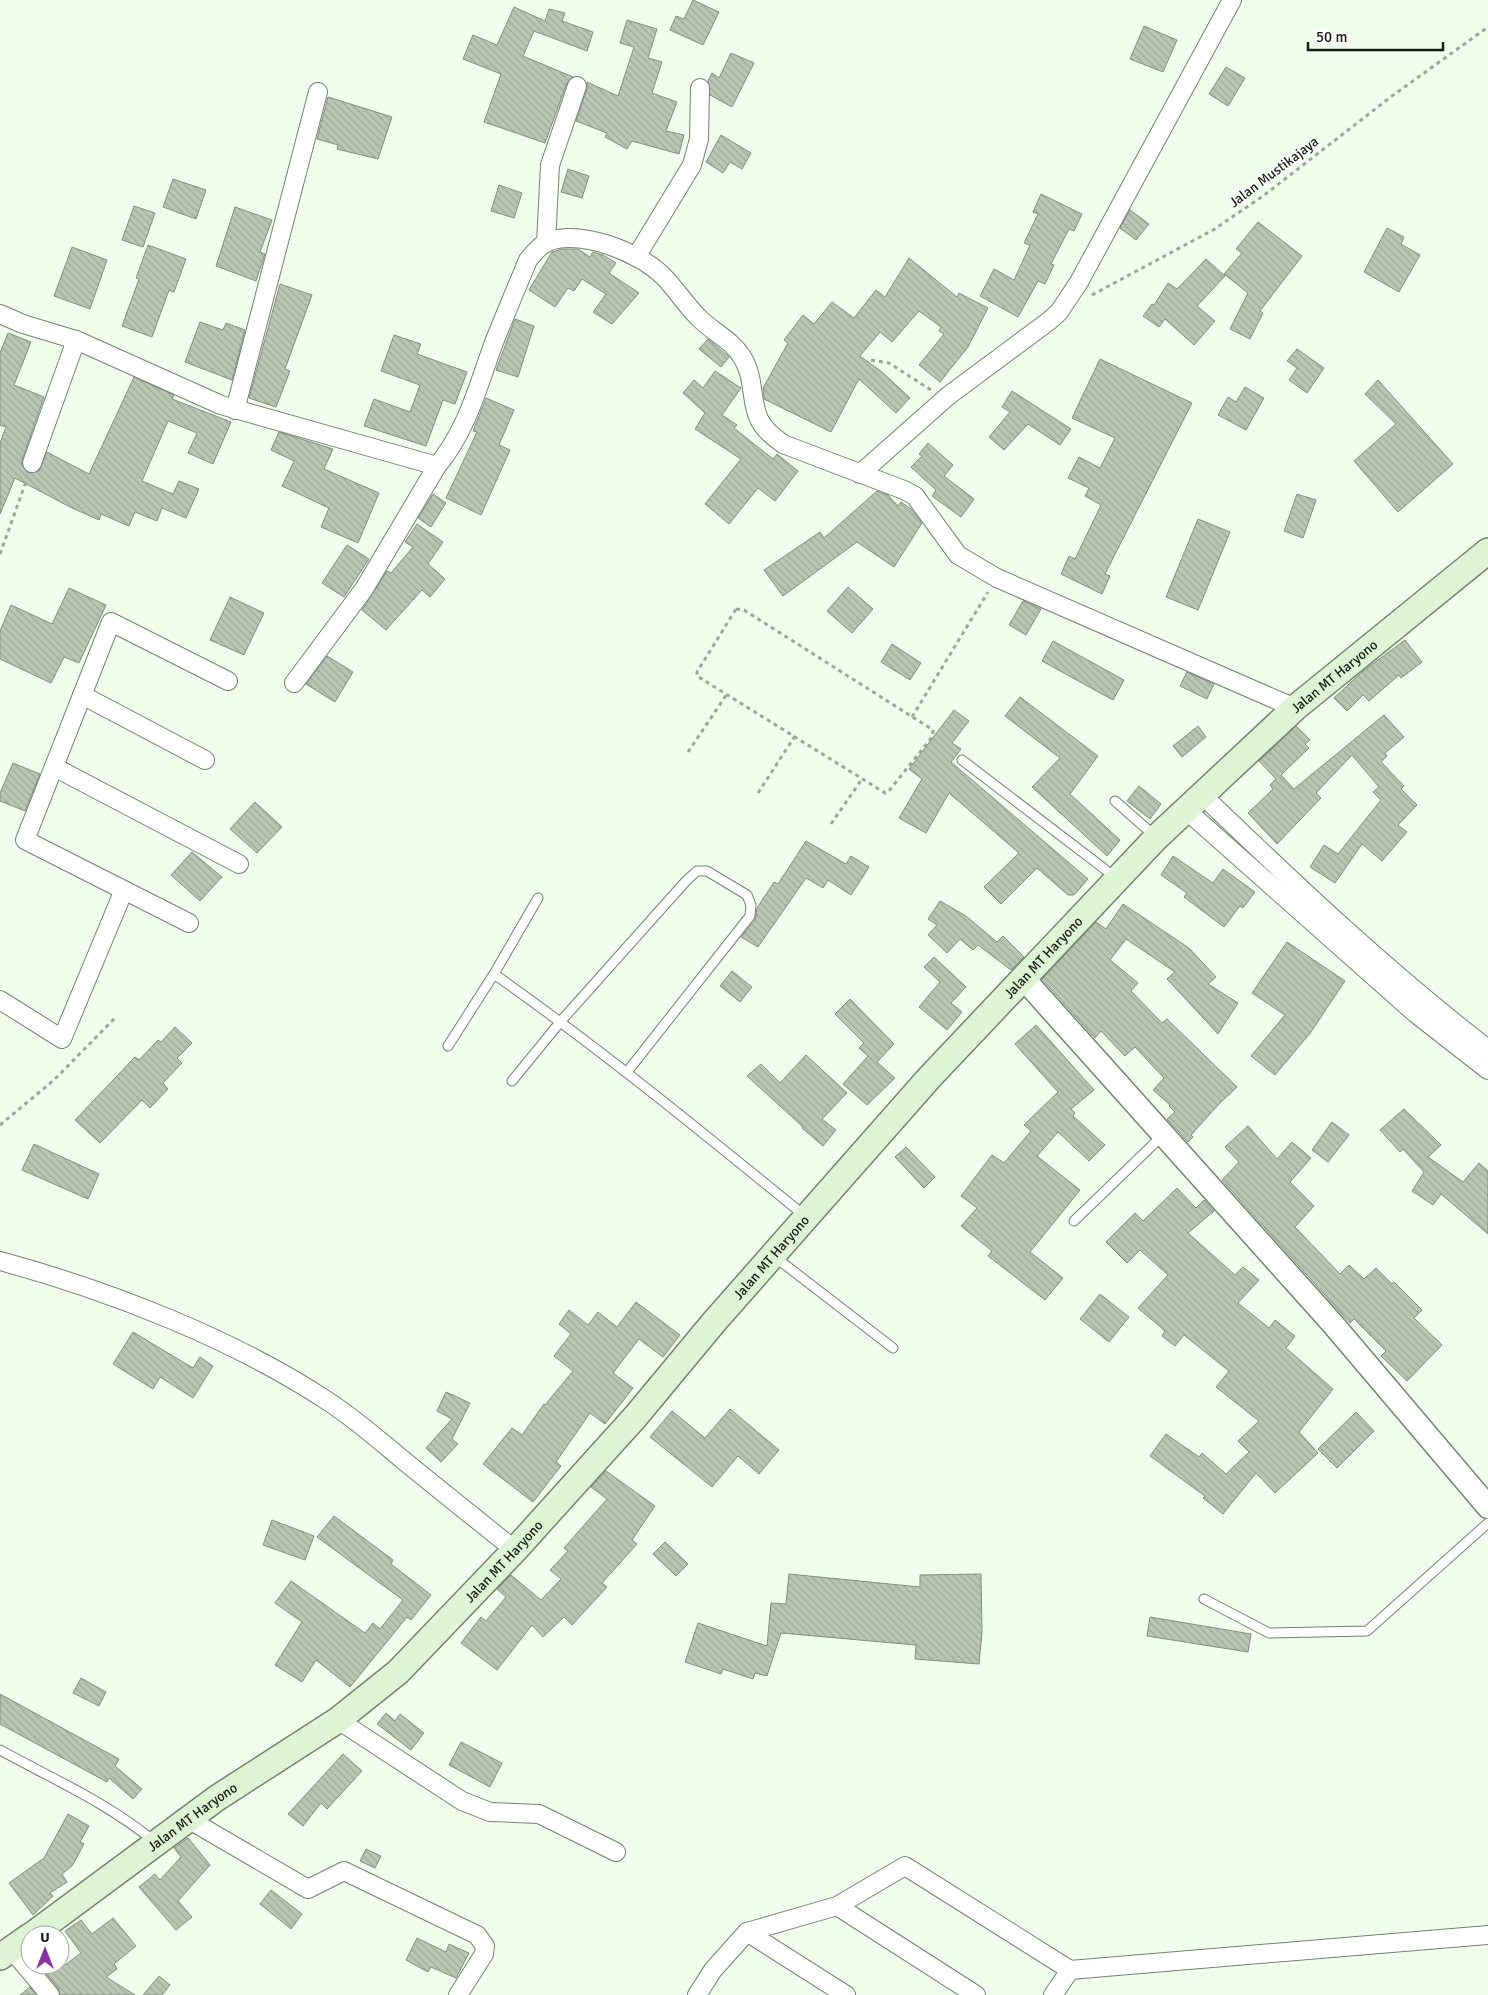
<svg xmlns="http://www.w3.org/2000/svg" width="1488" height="1995" font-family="Signika,sans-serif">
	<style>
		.building { fill: url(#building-back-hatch); stroke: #828f7e }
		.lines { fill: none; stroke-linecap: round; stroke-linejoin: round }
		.service-casing { stroke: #758271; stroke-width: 11 }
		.minor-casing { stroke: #758271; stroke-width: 20 }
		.tertiary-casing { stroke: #758271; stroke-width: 25 }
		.secondary-casing { stroke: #758271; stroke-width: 28 }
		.path { stroke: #9ca799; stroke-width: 3; stroke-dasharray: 4 4; stroke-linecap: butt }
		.service { stroke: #fff; stroke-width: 9 }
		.minor { stroke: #fff; stroke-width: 18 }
		.tertiary { stroke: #fff; stroke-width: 22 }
		.secondary { stroke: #ddf5d4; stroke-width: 25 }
		.labels { text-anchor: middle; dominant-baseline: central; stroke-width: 4; stroke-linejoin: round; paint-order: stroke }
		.street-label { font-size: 14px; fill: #171b15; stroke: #fff }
	</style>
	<defs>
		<pattern id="building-back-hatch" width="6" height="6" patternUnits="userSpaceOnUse" patternTransform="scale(1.25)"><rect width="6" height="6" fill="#b8c6b3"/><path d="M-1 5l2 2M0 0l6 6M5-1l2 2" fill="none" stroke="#9daa99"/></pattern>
	</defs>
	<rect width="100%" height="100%" fill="#f0ffec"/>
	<g class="building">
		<polygon points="693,0 719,12 703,45 670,30 676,16 684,19"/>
		<polygon points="514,7 545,21 549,9 565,13 562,21 593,32 587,51 534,31 523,56 573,77 567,83 545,143 484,122 501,74 463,59 473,35 497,45"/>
		<polygon points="627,20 657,29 648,58 662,62 652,93 677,102 666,131 684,135 679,154 632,141 627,149 605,137 607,133 576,121 587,89 587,82 618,96 634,47 620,43"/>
		<polygon points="1144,26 1177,40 1163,72 1130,59"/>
		<polygon points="731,53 754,63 732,107 710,95 708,81 712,73 719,78"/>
		<polygon points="1226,67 1245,78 1228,106 1209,94"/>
		<polygon points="328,97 392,117 378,159 337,149 338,145 317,139"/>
		<polygon points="721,135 751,153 742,169 730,162 723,173 706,162"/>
		<polygon points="568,169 589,176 582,198 561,192"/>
		<polygon points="173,179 206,190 196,219 163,207"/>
		<polygon points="499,185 522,193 514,218 491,211"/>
		<polygon points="1041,194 1082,214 1074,231 1069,229 1051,264 1054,265 1045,284 1038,281 1018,317 980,296 994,269 1014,280 1030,245 1024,243 1038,214 1033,212"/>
		<polygon points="134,206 155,213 143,247 122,240"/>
		<polygon points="235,207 272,220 260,252 265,254 256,281 216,266"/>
		<polygon points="1130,210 1149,224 1136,240 1120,228"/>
		<polygon points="1258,222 1302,256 1260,311 1263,313 1250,339 1230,329 1248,293 1224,274 1242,253 1236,249"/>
		<polygon points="1387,228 1404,237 1401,244 1420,255 1399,292 1364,272"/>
		<polygon points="148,245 186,259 174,292 169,290 152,337 122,326 139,279 136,278"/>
		<polygon points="72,247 107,260 90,309 54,296"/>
		<polygon points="562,249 578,249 590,257 593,252 603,255 616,263 609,273 639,293 612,324 593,312 606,294 582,279 574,291 568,288 555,307 529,290 552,252"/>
		<polygon points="909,258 957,297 959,293 988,308 968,347 940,382 919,365 944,334 939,331 941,327 919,311 892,342 880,332 860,356 882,372 910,398 896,413 859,379 831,432 764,399 763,388 788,343 784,340 803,315 814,324 832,302 854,318 876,290 885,297"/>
		<polygon points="1206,259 1225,276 1197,306 1215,321 1194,345 1165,319 1159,327 1143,316 1152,304 1154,305 1168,283 1177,289"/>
		<polygon points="280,284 312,295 285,369 290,371 276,407 249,398"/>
		<polygon points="515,319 534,326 518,377 496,370"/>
		<polygon points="200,322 223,330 226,323 245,330 232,380 185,362"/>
		<polygon points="8,333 31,342 14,385 44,397 22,460 22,465 28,473 39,471 47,452 89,474 134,377 174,395 172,399 231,422 213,464 188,453 197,433 168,421 142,481 173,494 179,481 199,489 186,518 162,508 157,521 135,512 129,526 101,514 99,520 70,507 15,478 0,514 0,443 6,427 0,425 0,353"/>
		<polygon points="394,335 421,344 417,354 467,372 455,404 443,400 426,446 364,426 374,399 410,412 420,385 381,371"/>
		<polygon points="708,339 729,357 721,367 699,349"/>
		<polygon points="1297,349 1324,368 1307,393 1289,380 1297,368 1287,361"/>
		<polygon points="1100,359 1192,403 1105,574 1110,576 1102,594 1061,574 1069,556 1075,559 1101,505 1085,496 1089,488 1068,478 1079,457 1100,468 1115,438 1072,418"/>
		<polygon points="715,371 741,388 722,415 737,425 734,428 773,459 777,454 798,471 775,501 758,488 729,524 705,504 741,459 695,429 705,413 683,393 694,380 703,388"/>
		<polygon points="1378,380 1453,464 1398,512 1354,461 1396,424 1365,394"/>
		<polygon points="1245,387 1264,398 1246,430 1218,415 1228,397 1236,402"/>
		<polygon points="1012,391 1071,429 1060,445 1028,424 1004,450 989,437 1010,412 1002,407"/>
		<polygon points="486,398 514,410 499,445 510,450 481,515 446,498 477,432 473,431"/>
		<polygon points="279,432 333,449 324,469 379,493 358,543 321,527 329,508 282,486 294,461 271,450"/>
		<polygon points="928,443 953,465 944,476 974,499 961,517 932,496 936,490 911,467 922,456 919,454"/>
		<polygon points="877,491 888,495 898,506 901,502 911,509 922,523 894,567 857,542 783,596 764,570 820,532 824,538"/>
		<polygon points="433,494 446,503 431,527 418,518"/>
		<polygon points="1297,494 1316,500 1303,538 1284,531"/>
		<polygon points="1198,519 1230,532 1198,610 1166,597"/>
		<polygon points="417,524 443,542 428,564 445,579 430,597 422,590 386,630 362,610 387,571 391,573 413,547 405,542"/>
		<polygon points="347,545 369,559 344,597 322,583"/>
		<polygon points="848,587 873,609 852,633 827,611"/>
		<polygon points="69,588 106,605 79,663 64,657 51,683 0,659 0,631 11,605 52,624"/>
		<polygon points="230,597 264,613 244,655 210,640"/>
		<polygon points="1023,601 1041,609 1026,635 1009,625"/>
		<polygon points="1405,640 1422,662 1401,678 1399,675 1369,701 1363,695 1347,711 1334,698 1363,671"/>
		<polygon points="1053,641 1124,680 1113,700 1042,661"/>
		<polygon points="892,644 921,663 910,680 881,662"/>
		<polygon points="327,656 353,672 335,702 306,684"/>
		<polygon points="1187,672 1214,684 1207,699 1180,686"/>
		<polygon points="1020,697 1098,756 1070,794 1120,840 1107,856 1032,787 1060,758 1005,716"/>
		<polygon points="954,710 969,721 952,743 961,749 951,762 1088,879 1074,895 1068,895 1037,868 1001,904 984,887 1019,853 949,793 926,833 899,818 922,779 909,769"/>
		<polygon points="1384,715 1404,737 1385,753 1387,756 1381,762 1404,786 1401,789 1417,805 1398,825 1407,832 1382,861 1362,844 1335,883 1310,867 1324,845 1338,854 1381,800 1373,792 1379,787 1352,755 1316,793 1321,798 1277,844 1248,813 1273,789 1270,785 1276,779 1259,761 1296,726 1310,740 1305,744 1309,748 1281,775 1294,789"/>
		<polygon points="1198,726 1206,737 1182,757 1173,746"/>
		<polygon points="13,763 40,774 25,811 0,801 0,793"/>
		<polygon points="1139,786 1161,804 1150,819 1127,801"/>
		<polygon points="255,802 282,827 257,853 230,829"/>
		<polygon points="806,841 846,864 851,856 869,867 851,895 828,880 823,888 806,878 758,947 741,937 755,920 757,908 774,882 778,884"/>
		<polygon points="192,852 222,877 200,901 171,875"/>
		<polygon points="1173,856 1213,883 1223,869 1255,892 1243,908 1240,906 1224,927 1184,897 1187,893 1161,875"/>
		<polygon points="940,901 966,916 997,942 1003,936 1024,957 1011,970 978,945 973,950 960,939 947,953 928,935 937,925 928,919"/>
		<polygon points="1123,904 1189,948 1216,977 1208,984 1238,1003 1218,1034 1167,979 1175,972 1126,939 1110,960 1138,983 1131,991 1162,1023 1167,1019 1237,1087 1218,1105 1191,1135 1193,1137 1188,1142 1167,1119 1175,1112 1169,1106 1170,1105 1153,1090 1164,1078 1135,1047 1125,1056 1101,1031 1095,1038 1042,979 1096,922 1106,929"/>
		<polygon points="1287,942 1345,981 1311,1032 1275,1075 1251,1056 1285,1015 1252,993"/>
		<polygon points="934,957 966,987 951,1003 962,1012 947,1030 919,1007 940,982 924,967"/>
		<polygon points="732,971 752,987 740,1002 720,986"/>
		<polygon points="850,999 894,1044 877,1062 895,1078 867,1105 843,1084 868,1056 859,1048 864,1043 835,1014"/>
		<polygon points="1036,1025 1094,1090 1071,1109 1075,1113 1073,1116 1105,1145 1089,1161 1058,1132 1037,1156 1080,1190 1030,1252 1063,1278 1045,1300 988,1256 992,1251 961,1226 977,1208 961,1196 992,1155 1004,1163 1031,1131 1024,1125 1058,1092 1015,1044"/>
		<polygon points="175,1027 192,1043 177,1058 182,1063 163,1083 168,1089 150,1108 142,1100 100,1143 75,1120 135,1057 139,1060 158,1040 161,1042"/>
		<polygon points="806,1055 847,1093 822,1119 836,1130 823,1146 802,1128 803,1127 747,1076 761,1064 780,1083"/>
		<polygon points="1404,1109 1441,1145 1428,1157 1463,1182 1479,1163 1488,1171 1488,1234 1441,1194 1433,1205 1412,1191 1424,1172 1403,1149 1400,1152 1380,1130"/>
		<polygon points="1332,1122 1349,1135 1328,1162 1312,1150"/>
		<polygon points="1248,1126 1277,1159 1292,1142 1311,1158 1290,1182 1314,1206 1295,1227 1340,1274 1349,1265 1364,1279 1376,1268 1392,1284 1394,1282 1422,1310 1414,1318 1442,1345 1407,1381 1381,1356 1386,1351 1354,1319 1350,1323 1222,1180 1239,1162 1225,1147"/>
		<polygon points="34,1144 99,1174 88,1199 22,1170"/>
		<polygon points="906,1147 935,1177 924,1188 895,1157"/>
		<polygon points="1177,1188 1196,1208 1204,1200 1214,1211 1188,1233 1235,1275 1243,1267 1259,1280 1238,1303 1269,1328 1275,1320 1295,1336 1286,1348 1333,1389 1299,1432 1318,1453 1275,1493 1256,1473 1223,1514 1203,1498 1205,1496 1150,1456 1166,1434 1199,1457 1202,1453 1226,1474 1249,1452 1238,1441 1259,1421 1216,1387 1229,1371 1184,1335 1175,1346 1162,1336 1165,1331 1138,1308 1168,1275 1140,1250 1127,1263 1106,1242 1135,1213 1143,1221"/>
		<polygon points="1100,1294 1129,1317 1109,1342 1080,1319"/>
		<polygon points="636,1302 680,1335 663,1357 639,1339 613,1373 633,1388 605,1424 590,1413 556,1462 561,1466 533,1502 483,1464 512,1428 522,1435 544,1404 545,1405 573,1371 554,1356 571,1334 559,1324 569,1310 588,1325 598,1312 617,1327"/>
		<polygon points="133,1332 193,1368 200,1357 213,1366 193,1398 160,1377 153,1389 113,1364"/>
		<polygon points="446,1392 470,1403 452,1439 458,1444 441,1462 426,1448 452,1419 437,1411"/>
		<polygon points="730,1409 779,1450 759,1474 738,1456 712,1487 650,1437 672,1411 705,1438"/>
		<polygon points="1356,1412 1374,1431 1337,1468 1318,1449"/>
		<polygon points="606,1471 655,1506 632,1540 637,1544 602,1583 607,1587 572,1625 564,1617 543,1637 532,1625 497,1670 461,1643 481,1617 486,1621 506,1597 497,1589 511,1575 541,1600 561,1579 550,1570 568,1551 564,1548 607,1499 591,1487"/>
		<polygon points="334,1516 393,1560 391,1564 431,1595 411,1620 407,1617 350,1687 316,1660 302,1682 275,1665 302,1622 275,1603 291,1581 365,1633 373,1623 380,1629 403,1600 317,1537"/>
		<polygon points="272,1520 314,1536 305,1560 263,1545"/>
		<polygon points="665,1542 688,1564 676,1576 653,1554"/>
		<polygon points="789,1574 920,1587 920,1575 981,1574 982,1632 979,1664 915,1659 916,1645 781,1633 767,1676 755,1673 753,1679 723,1669 721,1674 685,1662 698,1623 767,1646 771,1603 786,1604"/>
		<polygon points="1150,1617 1251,1634 1248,1652 1147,1636"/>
		<polygon points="81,1678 106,1692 99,1706 73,1693"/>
		<polygon points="0,1694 119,1759 115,1766 142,1789 133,1799 109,1778 107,1782 0,1724"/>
		<polygon points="386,1713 395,1721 400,1714 424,1733 411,1750 377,1724"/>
		<polygon points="461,1742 502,1763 490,1787 449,1765"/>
		<polygon points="343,1754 362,1771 327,1809 321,1803 303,1826 288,1814"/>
		<polygon points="68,1814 89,1826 80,1842 84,1844 72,1866 62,1874 67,1882 50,1893 53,1896 33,1915 9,1883 44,1858"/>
		<polygon points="188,1838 210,1865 178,1901 192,1917 176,1930 139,1887 155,1874 160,1880 181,1857 174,1848"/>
		<polygon points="366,1849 381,1856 375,1868 360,1861"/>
		<polygon points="271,1890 302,1914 291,1929 260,1904"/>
		<polygon points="113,1918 136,1946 114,1964 117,1969 106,1977 135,1995 60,1995 58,1988 39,1965 65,1965 81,1953 65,1931 81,1920 92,1934"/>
		<polygon points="417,1938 446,1952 449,1944 469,1953 456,1978 431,1967 428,1972 406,1960"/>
		<polygon points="159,1976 170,1985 162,1995 143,1995"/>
		<polygon points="30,1987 36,1995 20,1995"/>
	</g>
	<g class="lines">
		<defs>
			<g id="service">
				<polyline points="962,760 1115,877"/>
				<polyline points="1115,801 1156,837"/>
				<path d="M494,974C602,1050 703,1133 805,1216"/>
				<polyline points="448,1046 494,974 538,898"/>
				<polyline points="512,1081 561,1021 686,881 697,871 707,871 747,895 751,905 750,916 627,1072"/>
				<polyline points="1074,1221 1162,1136"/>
				<polyline points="775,1257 893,1348"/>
				<polyline points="1204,1599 1269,1633 1367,1631 1488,1523"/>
				<path d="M0,1750C53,1779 108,1803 155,1842"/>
			</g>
			<g id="minor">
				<polyline points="546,243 550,165 577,86"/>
				<polyline points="636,257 692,165 699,139 700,88"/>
				<path d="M0,314L23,324L76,340L221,405L437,466C466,432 478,387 493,345C504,317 516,289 528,260C533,254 540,245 547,242C581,229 639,252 663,276C676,289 685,304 698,317C712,332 731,339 742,357C755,377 750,400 759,419C764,430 774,437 783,444L904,490L915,496L958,555L997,578L1295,708"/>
				<polyline points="235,410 318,92"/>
				<polyline points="32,463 76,340"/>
				<polyline points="860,474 948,396 1049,321 1059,312 1079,282 1232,0"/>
				<polyline points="294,683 364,589 437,466"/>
				<polyline points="82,695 205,760"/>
				<polyline points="54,767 239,864"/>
				<path d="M1201,794C1293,882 1386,971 1488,1049"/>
				<polyline points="1185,809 1415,1013 1488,1070"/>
				<polyline points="189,923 25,840 111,622 228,681"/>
				<polyline points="0,1000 62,1039 124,890"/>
				<path d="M0,1261C110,1291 234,1339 329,1402C355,1419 379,1440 403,1460C440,1490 477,1520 515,1550"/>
				<polyline points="338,1720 462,1801 490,1812 539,1814 616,1852"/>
				<polyline points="188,1819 308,1889 344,1871 477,1935 485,1946 484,1954 458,1995"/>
				<polyline points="837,1906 976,1995"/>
				<polyline points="747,1932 846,1995"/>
				<polyline points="12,1950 50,1995"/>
				<polyline points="697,1995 713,1970 747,1932 837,1906 905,1866 1070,1970 1488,1935"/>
				<polyline points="1053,1995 1070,1970"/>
			</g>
			<polyline id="tertiary" points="1024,979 1332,1323 1488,1507"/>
			<g id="secondary">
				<path id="s1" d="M32,1935L217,1798L338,1720L398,1672L515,1550L636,1416L714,1322L929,1078L1157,837L1295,708L1488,551"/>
				<polyline points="0,1957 30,1936"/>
			</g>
		</defs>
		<use href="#service" class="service-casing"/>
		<use href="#minor" class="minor-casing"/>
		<use href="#tertiary" class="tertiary-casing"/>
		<use href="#secondary" class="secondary-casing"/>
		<g class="path">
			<polyline points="1092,295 1213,230 1263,196 1392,96 1488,27"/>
			<polyline points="871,360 889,363 931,390"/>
			<polyline points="0,554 27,479"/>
			<polygon points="736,609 744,610 933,730 933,736 888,792 885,793 697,676 697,672"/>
			<polyline points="912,717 988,592"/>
			<polyline points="688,752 727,694"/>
			<polyline points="758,793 795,736"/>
			<polyline points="831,824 862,779"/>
			<polyline points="0,1125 54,1080 115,1018"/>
		</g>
		<use href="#service" class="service"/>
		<use href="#minor" class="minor"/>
		<use href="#tertiary" class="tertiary"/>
		<use href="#secondary" class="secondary"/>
	</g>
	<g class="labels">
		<g class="street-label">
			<text transform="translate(1274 172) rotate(-37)">Jalan Mustikajaya</text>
			<text stroke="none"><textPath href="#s1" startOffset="1819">Jalan MT Haryono</textPath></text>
			<text stroke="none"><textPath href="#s1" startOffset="1414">Jalan MT Haryono</textPath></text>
			<text stroke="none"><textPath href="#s1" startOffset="1009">Jalan MT Haryono</textPath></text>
			<text stroke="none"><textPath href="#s1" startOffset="604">Jalan MT Haryono</textPath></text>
			<text stroke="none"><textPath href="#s1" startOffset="199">Jalan MT Haryono</textPath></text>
		</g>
	</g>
	<g transform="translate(45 1950)"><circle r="24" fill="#ffffff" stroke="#a2a4a1"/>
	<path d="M0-4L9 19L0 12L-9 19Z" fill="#8732a0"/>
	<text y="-8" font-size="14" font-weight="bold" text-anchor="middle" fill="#171b15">U</text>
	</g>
	<path d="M1308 42v8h135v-8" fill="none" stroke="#171b15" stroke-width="2.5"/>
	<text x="1316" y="42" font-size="15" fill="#171b15" stroke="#ffffff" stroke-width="4" paint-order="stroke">50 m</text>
</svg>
